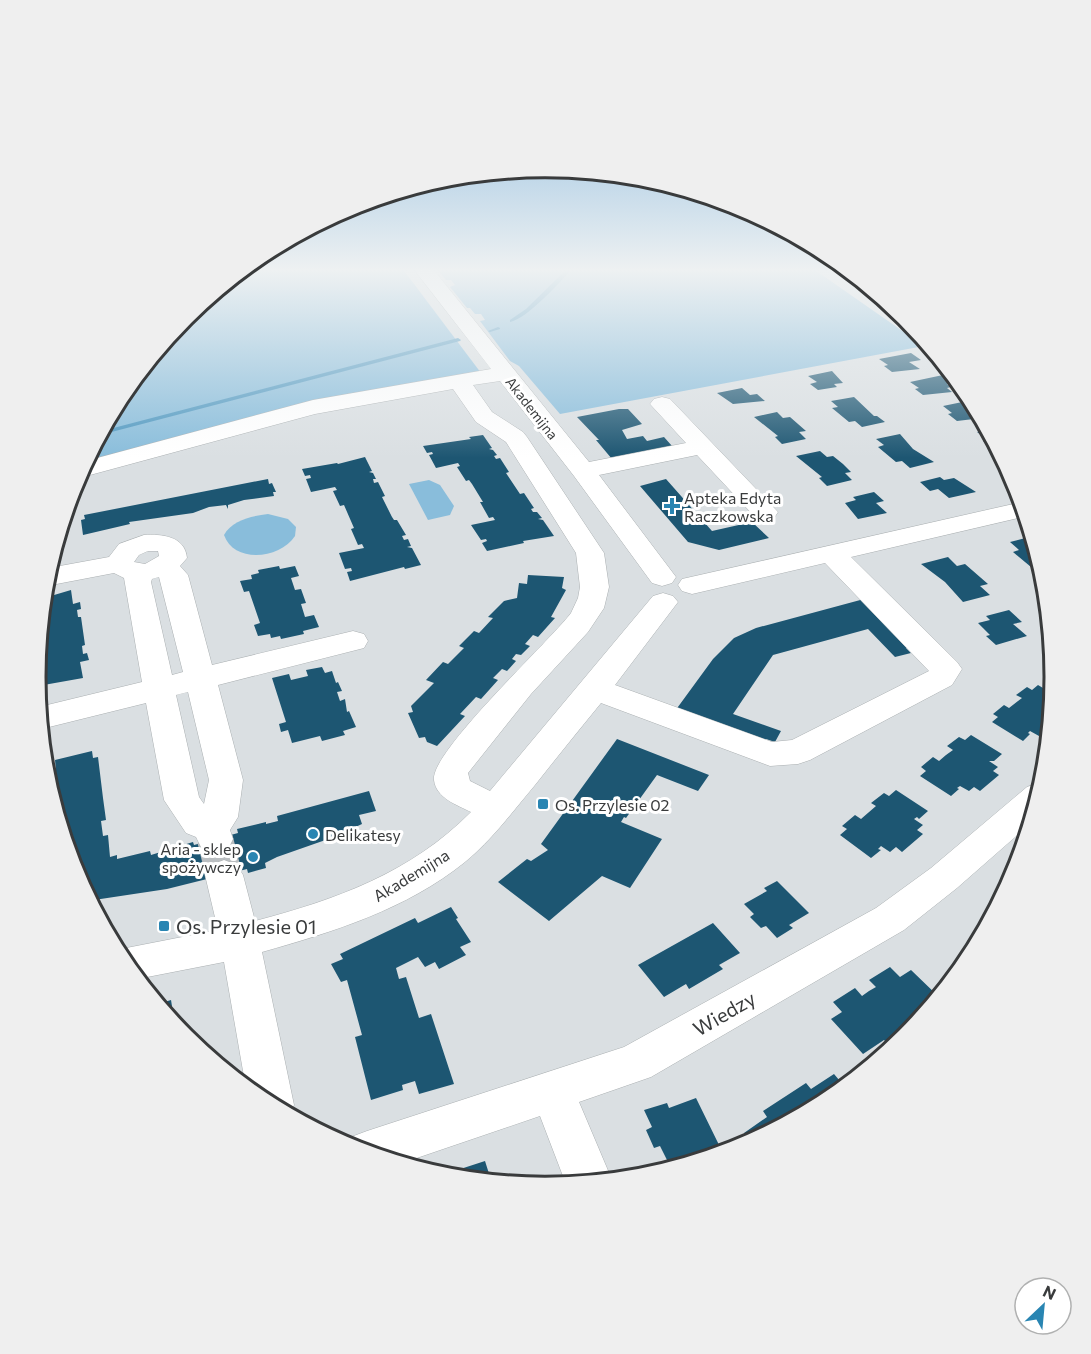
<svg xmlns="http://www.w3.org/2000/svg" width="1091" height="1354" font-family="Commissioner,sans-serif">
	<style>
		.green { fill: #89bddb }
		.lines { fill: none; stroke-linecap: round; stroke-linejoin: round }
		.stream { fill: #5199c1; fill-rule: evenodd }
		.building { fill: #1d5672 }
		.minor-tunnel { stroke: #babec1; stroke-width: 36; stroke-dasharray: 36 18; stroke-linecap: butt }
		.minor-casing { stroke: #abb0b2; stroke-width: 1 }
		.minor { fill: #fff; fill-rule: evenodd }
		.poi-dot { fill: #2985b2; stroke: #fff; stroke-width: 2 }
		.labels { text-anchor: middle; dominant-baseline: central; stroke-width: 6; stroke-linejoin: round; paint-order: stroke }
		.far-street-label { font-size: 14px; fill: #393b3c; stroke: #fff }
		.poi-label { font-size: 16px; fill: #393b3c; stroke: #fff; text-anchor: start }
		.street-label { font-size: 16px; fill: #393b3c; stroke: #fff }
		.near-poi-label { font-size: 20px; fill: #393b3c; stroke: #fff; text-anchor: start }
		.near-street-label { font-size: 20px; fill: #393b3c; stroke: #fff }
		.rim { fill: none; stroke: #393b3c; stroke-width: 3 }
	</style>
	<rect width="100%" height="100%" fill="#dadfe2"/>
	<g class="green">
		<polygon points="245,268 402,268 481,373 83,466 122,394 185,316"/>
		<polygon points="436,268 812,268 924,346 560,414 519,366 510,361 480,321 485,320 481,314 475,314 470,308 467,308 450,287 455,285 451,280 446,280"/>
		<polygon points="429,480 440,485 454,506 450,515 428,520 409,484"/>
		<path d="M268,514L288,519L296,527L295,536C280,559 234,564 224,535C232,520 252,516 268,514Z"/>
	</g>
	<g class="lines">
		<g class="stream">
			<path d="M568,268H573C561,281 527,319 510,322V320L526,309Z"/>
			<polygon points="498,327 500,328 500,329 490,332 488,331"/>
			<polygon points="458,338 461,340 460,341 100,435 102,431"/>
		</g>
	</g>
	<g class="building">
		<polygon points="911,353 921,360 909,362 920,369 892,372 884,366 888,365 879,359"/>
		<polygon points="832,371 843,383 834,384 837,387 818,390 810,384 817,382 808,376"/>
		<polygon points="943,375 953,382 947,384 951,387 947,388 952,392 923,395 915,389 919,388 910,382"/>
		<polygon points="742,388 750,395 757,394 765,401 733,404 717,393"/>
		<polygon points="854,397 874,416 877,416 885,422 862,427 855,421 849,422 832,408 838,407 831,401"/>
		<polygon points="972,400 977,409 974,409 982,418 957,421 948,414 952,413 943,406"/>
		<polygon points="619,409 628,409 642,424 622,430 627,439 643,436 647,441 664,437 672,446 612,459 596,440 599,440 577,417"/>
		<polygon points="777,412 783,418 790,417 806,431 799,432 806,439 782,444 775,437 778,436 754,417"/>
		<polygon points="988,430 997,447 993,448 983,441 988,440 977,432"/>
		<polygon points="900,434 913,449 934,462 910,468 902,461 896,462 878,447 884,445 876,439"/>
		<polygon points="483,435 492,448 489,449 493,450 497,455 494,456 496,459 500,458 509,472 506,473 520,494 524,493 534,508 531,509 533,512 537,512 542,518 538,519 543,520 554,536 523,541 524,543 487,551 482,543 487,541 486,539 481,540 471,525 495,520 493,517 489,518 480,502 483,502 472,484 469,480 466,481 457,467 460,466 458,463 436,468 429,455 433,454 432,452 427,453 423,446 471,439 469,437"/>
		<polygon points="820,451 827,457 833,456 843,464 851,472 845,473 852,480 827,486 819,478 822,477 796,456"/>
		<polygon points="365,457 372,471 369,472 373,473 376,479 373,479 374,483 378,482 385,496 382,497 392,517 394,520 397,520 406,535 402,536 404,540 408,539 411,546 407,547 412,548 421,565 405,569 404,567 350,581 347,572 352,571 351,568 345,569 339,553 364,548 362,544 358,545 351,529 354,528 344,505 340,506 333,491 337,490 335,487 311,492 306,479 311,478 310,475 305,476 302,469 337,463 338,464"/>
		<polygon points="940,477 944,480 954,478 976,492 949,498 938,489 930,491 920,482"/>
		<polygon points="268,479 269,484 272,483 276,492 273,492 274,496 244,500 228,505 228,509 226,505 209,507 193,513 129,522 130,524 83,535 81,520 85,519 84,515"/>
		<polygon points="666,479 712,531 752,522 769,538 719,550 688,542 640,486"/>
		<polygon points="874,492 884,501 876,503 887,513 858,519 845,503 856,500 853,497"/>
		<polygon points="1033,536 1043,570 1037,572 1013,552 1019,550 1010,542"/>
		<polygon points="948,557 957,566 965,564 988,584 980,586 990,595 963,602 945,582 921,564"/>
		<polygon points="279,566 280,569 295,566 299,576 291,578 295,590 301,589 306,603 301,604 305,617 314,615 319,627 303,631 304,634 281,639 280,636 271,638 270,634 258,636 254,625 260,623 249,591 244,592 240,581 252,579 251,575 259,573 258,570"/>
		<polygon points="528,575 564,577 562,588 566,590 551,617 555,618 538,637 533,635 525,644 530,646 521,655 516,654 512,659 516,661 507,671 502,669 493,678 498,680 481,699 476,697 460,714 465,716 437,746 427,742 425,737 419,738 408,713 413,712 411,706 434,683 426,680 443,662 448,664 464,648 459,646 474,631 479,633 493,618 488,617 504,601 517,598 519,583 527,584"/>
		<polygon points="71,590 73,604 80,602 81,609 77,610 78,617 81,617 85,645 82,646 83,654 87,653 89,660 80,662 83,678 38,686 37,675 41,674 37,665 44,598"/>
		<polygon points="864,599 910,647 906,648 911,653 895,657 868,629 773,655 733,714 781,731 775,742 766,739 763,744 675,711 713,659 734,638 756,628"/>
		<polygon points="1009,610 1022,622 1013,624 1027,636 996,645 986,636 990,635 978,623 990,620 986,616"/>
		<polygon points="322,667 325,673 332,671 336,683 338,682 342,691 337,692 340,701 345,699 347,712 349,711 356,727 343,731 345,735 322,741 320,736 292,743 288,730 281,732 279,724 286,722 272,678 289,674 291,680 308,676 306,670"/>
		<polygon points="1038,685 1053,694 1049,735 1044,732 1039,736 1030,731 1028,733 1030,734 1023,741 992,722 998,717 993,714 1004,705 1009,708 1022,698 1016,695 1027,687 1032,690"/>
		<polygon points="971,735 1002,754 994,761 989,761 998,767 993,771 999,775 980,791 974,787 969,791 960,786 957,788 959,789 951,796 920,776 926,771 921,767 933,757 939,761 946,755 953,750 947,746 959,737 965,740"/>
		<polygon points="617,739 709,775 698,791 657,775 626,818 624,817 621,822 662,839 630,888 602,876 549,921 498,882 527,859 531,861 548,850 541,844"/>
		<polygon points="92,751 93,758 98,757 103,798 106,820 101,821 103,836 108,835 110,857 117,855 117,859 150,851 151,855 193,842 194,845 238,833 237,829 266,822 266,824 278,821 277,816 369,791 376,811 359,815 362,824 334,837 277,857 265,863 266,868 248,873 247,869 167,889 94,900 94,895 88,896 75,872 56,810 59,809 57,788 51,789 50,773 56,771 55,760"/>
		<polygon points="896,790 928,811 919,819 917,817 914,819 923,825 917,830 923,834 902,852 896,847 890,852 881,846 878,849 881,850 871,858 840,835 847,829 842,826 855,815 861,819 876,806 871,803 884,793 889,796"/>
		<polygon points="777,881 809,913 789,925 793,928 777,938 766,926 761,928 750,917 754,914 744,904 767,891 764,888"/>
		<polygon points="451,907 458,918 456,919 471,942 460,947 466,955 439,969 435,962 425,967 418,957 396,968 399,979 406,977 419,1018 431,1014 454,1084 419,1094 415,1081 402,1085 403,1090 371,1100 355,1037 362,1035 347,980 341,982 331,964 343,959 340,954 415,918 418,923"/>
		<polygon points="713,923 740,953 719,965 723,969 689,989 686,984 664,997 638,965"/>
		<polygon points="890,967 900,977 911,970 939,997 912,1030 889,1045 884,1040 863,1054 831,1019 842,1012 833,1002 855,988 862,996 869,991 876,987 869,980"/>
		<polygon points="171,1000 175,1025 158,1004"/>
		<polygon points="834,1074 845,1087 828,1101 751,1142 744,1133 767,1117 763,1111 806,1083 811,1089"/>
		<polygon points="696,1098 721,1149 702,1155 700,1151 668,1162 660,1146 654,1148 646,1130 652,1127 644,1110 667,1103 669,1108"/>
		<polygon points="485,1161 491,1180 499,1178 501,1182 442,1175"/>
	</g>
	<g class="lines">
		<polyline class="minor-tunnel" points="215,839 224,875"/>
		<defs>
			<g id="minor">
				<path d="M413,268H432L589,462L686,443L650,404L654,399L662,397L670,399L778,512L774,518L765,520L756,518L697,455L599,475L676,577L672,583L662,586L652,583L574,476L500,381L473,385L492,412L523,432L527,437L604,553L609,587L604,608L588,632L531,694L468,773L470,781L490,791L653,596L663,593L673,596L678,602L615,685L772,742L792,740L929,671L825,563L692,594L682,591L678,585L682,579L1022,502L1027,516L851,557L957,662L962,669L952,685L810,760L798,764L770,766L601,703C579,730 557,757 535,785C513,811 492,840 465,862C407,909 333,932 262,952L294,1105L290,1115L262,1100L246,1088L224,962L137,979L116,950L218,930L205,875L211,865L224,860L237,865L243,875L255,921C335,900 411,873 471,812C457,805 436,798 434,780C430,752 550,641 571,613L578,598L580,587L576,553L506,442L476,422L453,389L315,414L90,475L78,477L86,461L313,400L491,369Z"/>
				<polygon points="830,268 847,268 885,299 872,299"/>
				<path d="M144,535C162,534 185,536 187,558L180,566L188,575L212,665L353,631L364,634L368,641L364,648L218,685L243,780L238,817L230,830L233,839L228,849L215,853L202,849L196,837L186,833L164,800L146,703L41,729L39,707L142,682L124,578L114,573L46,586L49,568L109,557L119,544ZM148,551H158L159,556L145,564L134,562L139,555ZM159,577L183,672L172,675L151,582L152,579ZM188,692L209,780L204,804L199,797L176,695Z"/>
				<polygon points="1039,783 1043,784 1031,823 957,888 904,930 651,1077 579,1102 612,1180 566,1184 540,1116 402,1163 347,1146 351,1137 367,1131 624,1047 876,908 931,868 1027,787"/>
			</g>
		</defs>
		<use href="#minor" class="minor-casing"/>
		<use href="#minor" class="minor"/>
	</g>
	<linearGradient id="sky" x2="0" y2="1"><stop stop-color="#6ba9d8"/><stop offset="0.59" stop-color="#eef1f2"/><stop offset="1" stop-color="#eef1f2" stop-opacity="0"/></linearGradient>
	<rect width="1091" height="458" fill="url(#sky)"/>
	<g class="poi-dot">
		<path d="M669 497h6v6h6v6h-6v6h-6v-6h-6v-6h6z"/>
		<rect x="537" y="798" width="12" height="12" rx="3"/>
		<circle cx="313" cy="834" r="6"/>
		<circle cx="253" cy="857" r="6"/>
		<rect x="158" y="920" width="12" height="12" rx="3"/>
	</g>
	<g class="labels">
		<g class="far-street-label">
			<text transform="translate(532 408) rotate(52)">Akademijna</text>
		</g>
		<g class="poi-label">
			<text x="684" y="497">Apteka Edyta<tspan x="684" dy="18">Raczkowska</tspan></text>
			<text x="555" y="804">Os. Przylesie 02</text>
			<text x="325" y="834">Delikatesy</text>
			<text x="241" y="848" text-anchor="end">Aria - sklep<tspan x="241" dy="18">spożywczy</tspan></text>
		</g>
		<g class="street-label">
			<text transform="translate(411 875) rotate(-31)">Akademijna</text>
		</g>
		<g class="near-poi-label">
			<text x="176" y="926">Os. Przylesie 01</text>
		</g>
		<g class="near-street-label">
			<text transform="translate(724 1013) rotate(-30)">Wiedzy</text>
		</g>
	</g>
	<path d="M0 0H1091V1354H0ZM46 677a499 499 0 1 1 998 0a499 499 0 1 1-998 0Z" fill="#efefef" fill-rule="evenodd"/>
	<path class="rim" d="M46 677a499 499 0 1 1 998 0a499 499 0 1 1-998 0Z"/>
	<g transform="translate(1043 1306) rotate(26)"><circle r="28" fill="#ffffff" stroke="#b0b1b1" stroke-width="1.5"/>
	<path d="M0-4.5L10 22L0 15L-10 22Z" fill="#2985b2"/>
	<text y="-9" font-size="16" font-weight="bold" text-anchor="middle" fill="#393b3c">N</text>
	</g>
</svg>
